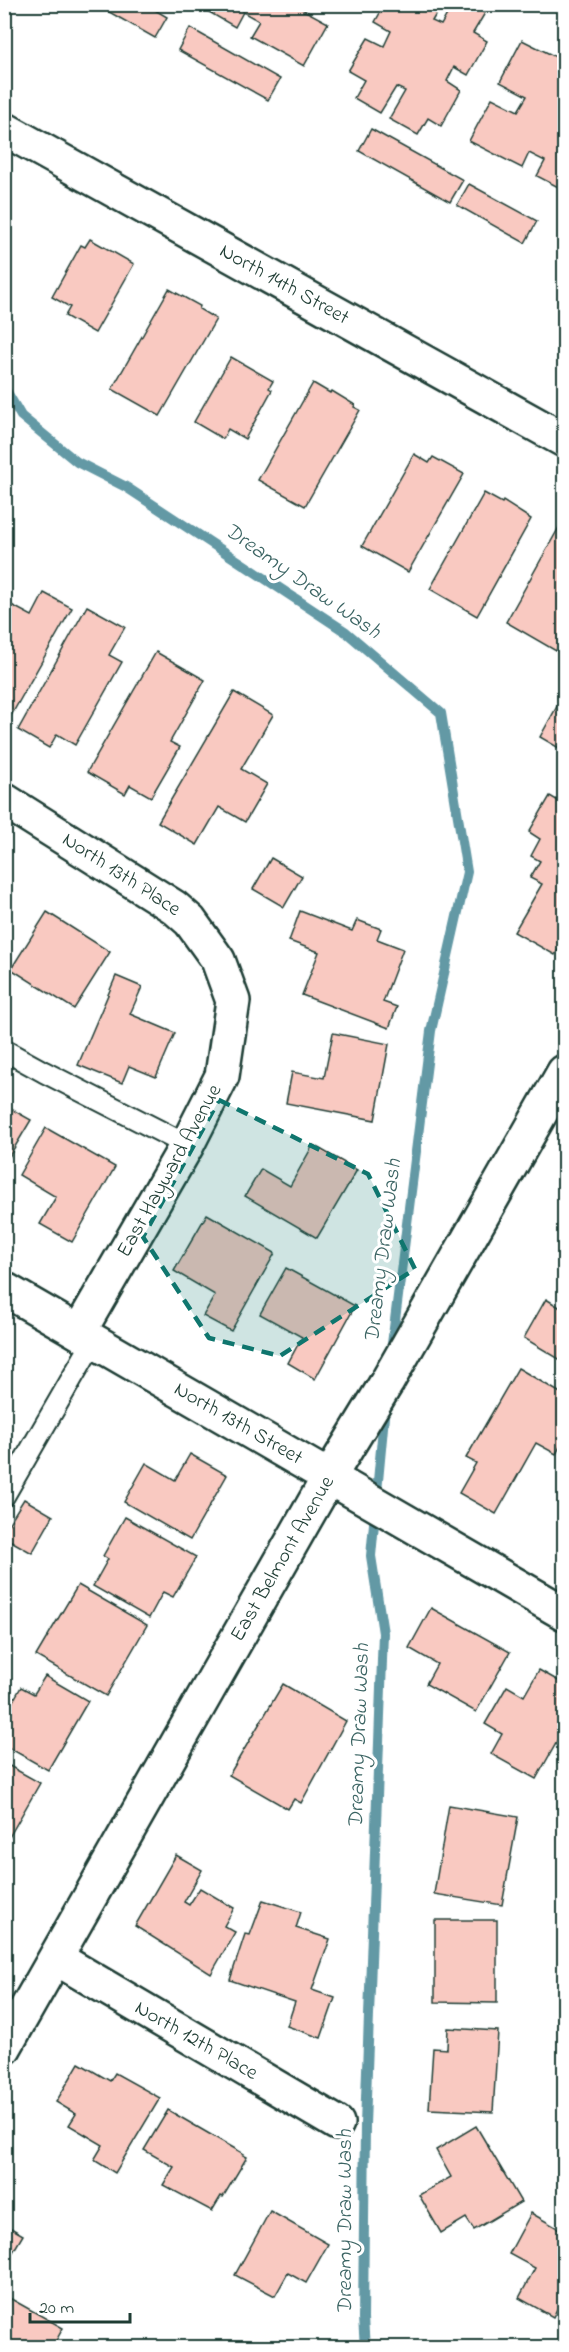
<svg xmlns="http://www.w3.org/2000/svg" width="569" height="2352" font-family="'Indie Flower',sans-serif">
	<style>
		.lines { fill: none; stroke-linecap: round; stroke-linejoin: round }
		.stream { stroke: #6399a5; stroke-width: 10 }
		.building { fill: #f9c9c1; stroke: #1f3d34; stroke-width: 1.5 }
		.service-casing { stroke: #1f3d34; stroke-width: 24 }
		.minor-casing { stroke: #1f3d34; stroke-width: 38 }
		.service { stroke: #fff; stroke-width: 20 }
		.minor { stroke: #fff; stroke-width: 33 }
		.marked { fill: #0f766e; fill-opacity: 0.2; stroke: #0f766e; stroke-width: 4.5; stroke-dasharray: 12 8; stroke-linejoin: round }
		.labels { text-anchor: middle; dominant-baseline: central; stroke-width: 6; stroke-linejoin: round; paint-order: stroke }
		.street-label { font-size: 21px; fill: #1f3d34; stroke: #fff }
		.water-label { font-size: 22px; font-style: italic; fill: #3b6463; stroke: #fff }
	</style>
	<rect width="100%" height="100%" fill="#fff"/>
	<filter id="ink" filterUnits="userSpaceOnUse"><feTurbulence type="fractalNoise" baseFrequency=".0167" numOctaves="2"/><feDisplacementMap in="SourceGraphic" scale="12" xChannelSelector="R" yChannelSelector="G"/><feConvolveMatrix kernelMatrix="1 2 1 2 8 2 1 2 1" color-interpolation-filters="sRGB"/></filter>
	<g filter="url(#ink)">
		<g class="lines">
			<g class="stream">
				<polyline points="4,387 21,416 77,462 126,487 346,632 441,713 467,872 431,1031 391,1352"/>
				<polyline points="365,2348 363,2318 365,2125 383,1633 371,1556 385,1406"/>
			</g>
		</g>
		<g class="building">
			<polygon points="95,4 145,4 167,17 155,38"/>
			<polygon points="195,4 302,4 300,8 328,23 304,66 250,36 259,21 243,12 235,27"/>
			<polygon points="385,4 442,4 432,21 441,25 453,4 470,4 485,13 473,33 487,41 468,75 454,67 447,81 461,90 441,126 428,118 418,135 389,119 405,91 396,87 380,113 354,98 364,80 348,71 368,38 384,46 391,31 375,22"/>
			<polygon points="190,28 280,79 268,100 178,50"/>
			<polygon points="522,40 564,61 564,190 537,176 545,161 529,153 522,168 469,141 492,98 518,111 527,96 500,82"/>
			<polygon points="371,129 463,180 450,202 359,151"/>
			<polygon points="469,184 537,221 525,243 457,205"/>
			<polygon points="90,239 134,264 95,333 65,316 70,307 52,297 81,245 85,247"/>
			<polygon points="169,289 200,306 199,309 216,319 160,416 112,389"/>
			<polygon points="231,357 273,381 269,388 272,390 245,439 228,429 223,439 194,422"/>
			<polygon points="313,383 330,393 332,391 355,405 354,407 360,410 305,506 258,480"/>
			<polygon points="414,454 429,463 433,457 464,474 408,572 362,546"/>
			<polygon points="484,493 502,503 503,501 531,519 477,616 430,589"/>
			<polygon points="562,522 564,523 564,635 556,651 506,622"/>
			<polygon points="44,593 72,608 8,721 4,719 4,601 32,616"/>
			<polygon points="87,606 125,627 109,655 122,662 75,745 57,734 49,748 18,730"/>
			<polygon points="156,652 205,680 170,742 180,747 151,797 130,785 125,794 87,772"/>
			<polygon points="234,692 273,715 241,769 267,784 245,822 219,807 197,845 158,822"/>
			<polygon points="564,694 564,751 540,737"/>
			<polygon points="564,795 564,939 555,955 514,932 542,884 530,878 540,861 531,856 540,839 529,832 550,796 560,802"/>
			<polygon points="271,858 302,876 284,907 253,889"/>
			<polygon points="300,911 352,931 357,920 381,929 377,939 403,949 383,1002 397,1007 389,1028 302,995 319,952 289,941"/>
			<polygon points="47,912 110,952 74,1009 11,969"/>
			<polygon points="116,976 142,987 130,1014 175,1033 156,1077 129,1066 122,1083 78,1065"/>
			<polygon points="333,1033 389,1044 375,1120 286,1103 292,1072 324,1078"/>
			<polygon points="4,1105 31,1120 4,1165"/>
			<polygon points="46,1128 115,1167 72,1242 40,1224 56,1197 19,1175"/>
			<polygon points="313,1145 357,1170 317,1238 245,1196 261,1169 290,1186"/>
			<polygon points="207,1214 275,1253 231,1331 203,1316 215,1295 174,1271"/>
			<polygon points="286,1268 355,1306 315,1379 288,1363 302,1337 260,1314"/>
			<polygon points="546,1299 564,1310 564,1362 524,1338"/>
			<polygon points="518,1368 564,1395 564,1439 556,1454 536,1443 496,1514 459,1493 476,1463 466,1458"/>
			<polygon points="190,1454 227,1475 190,1540 124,1502 146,1463 175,1480"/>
			<polygon points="24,1499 53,1516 32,1553 4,1537 4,1531"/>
			<polygon points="125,1517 196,1557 173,1597 163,1592 149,1618 93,1586 108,1559 103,1556"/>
			<polygon points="78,1585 147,1625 106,1696 36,1656"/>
			<polygon points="431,1608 510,1652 476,1712 426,1684 437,1664 409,1648"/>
			<polygon points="539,1670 564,1684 564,1729 536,1779 491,1754 502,1734 485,1724 507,1686 524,1696"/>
			<polygon points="45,1676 88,1701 48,1770 4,1745 4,1717 21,1687 34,1694"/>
			<polygon points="283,1684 346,1721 301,1803 294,1799 288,1809 229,1775"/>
			<polygon points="4,1763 40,1783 4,1846"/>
			<polygon points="449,1805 518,1817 502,1905 434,1894"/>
			<polygon points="176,1855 202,1870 184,1902 189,1905 200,1888 234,1908 224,1926 235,1932 211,1974 135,1926"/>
			<polygon points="263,1900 301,1912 296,1928 330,1939 312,1990 335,1998 321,2038 287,2026 295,2002 230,1980 245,1934 250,1935"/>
			<polygon points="435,1920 497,1920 497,2003 435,2002"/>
			<polygon points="448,2028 498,2031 493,2112 429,2109 433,2048 447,2049"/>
			<polygon points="79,2063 110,2081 115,2073 160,2098 115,2173 94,2160 103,2145 69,2125 76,2114 56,2102"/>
			<polygon points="168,2110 244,2154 243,2155 247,2157 223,2197 221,2196 212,2211 163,2185 174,2167 144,2150"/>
			<polygon points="476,2126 521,2202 474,2230 466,2218 441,2233 419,2195 451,2177 436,2150"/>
			<polygon points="270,2211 328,2244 306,2283 288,2273 275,2296 235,2275"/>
			<polygon points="531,2213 559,2229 564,2219 564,2295 553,2317 519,2298 535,2268 509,2254"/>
			<polygon points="4,2224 23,2235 4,2267"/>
			<polygon points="4,2295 63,2328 52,2348 4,2348"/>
		</g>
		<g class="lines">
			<defs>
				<g id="service">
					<polyline points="4,1050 44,1072 187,1145"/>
					<polyline points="4,1496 94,1340"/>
				</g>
				<g id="minor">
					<polyline points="4,129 564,440"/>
					<polyline points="4,800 174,907 190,921 218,960 233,1001 222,1076 187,1145 79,1332"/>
					<polyline points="4,1289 564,1613"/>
					<polyline points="56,1958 337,2123"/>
					<polyline points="4,2048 329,1477 387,1382 564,1072"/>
				</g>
			</defs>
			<use href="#service" class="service-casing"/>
			<use href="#minor" class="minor-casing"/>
			<use href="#service" class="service"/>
			<use href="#minor" class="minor"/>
		</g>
	</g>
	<path class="marked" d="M219,1100L368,1174L415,1269L280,1356L209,1338L143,1237Z"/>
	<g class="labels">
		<g class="street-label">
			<text transform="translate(284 285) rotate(29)">North 14th Street</text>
			<text transform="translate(121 875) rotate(33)">North 13th Place</text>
			<text transform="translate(170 1171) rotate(-61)">East Hayward Avenue</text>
			<text transform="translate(238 1424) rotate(30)">North 13th Street</text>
			<text transform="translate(283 1559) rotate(-60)">East Belmont Avenue</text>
			<text transform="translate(196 2041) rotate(30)">North 12th Place</text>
		</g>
		<g class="water-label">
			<text transform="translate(302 582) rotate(35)">Dreamy Draw Wash</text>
			<text transform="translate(384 1251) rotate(-83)">Dreamy Draw Wash</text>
			<text transform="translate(360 1736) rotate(-88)">Dreamy Draw Wash</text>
			<text transform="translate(346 2222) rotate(-90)">Dreamy Draw Wash</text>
		</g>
	</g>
	<rect width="569" height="2352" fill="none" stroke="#fff" stroke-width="24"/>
	<rect x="12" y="12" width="545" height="2328" fill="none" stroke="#1f3d34" stroke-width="2" filter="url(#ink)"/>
	<path d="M30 2313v9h100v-9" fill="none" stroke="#1f3d34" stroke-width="3"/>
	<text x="39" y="2313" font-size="18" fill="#1f3d34" stroke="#ffffff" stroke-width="4.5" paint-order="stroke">20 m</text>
</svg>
